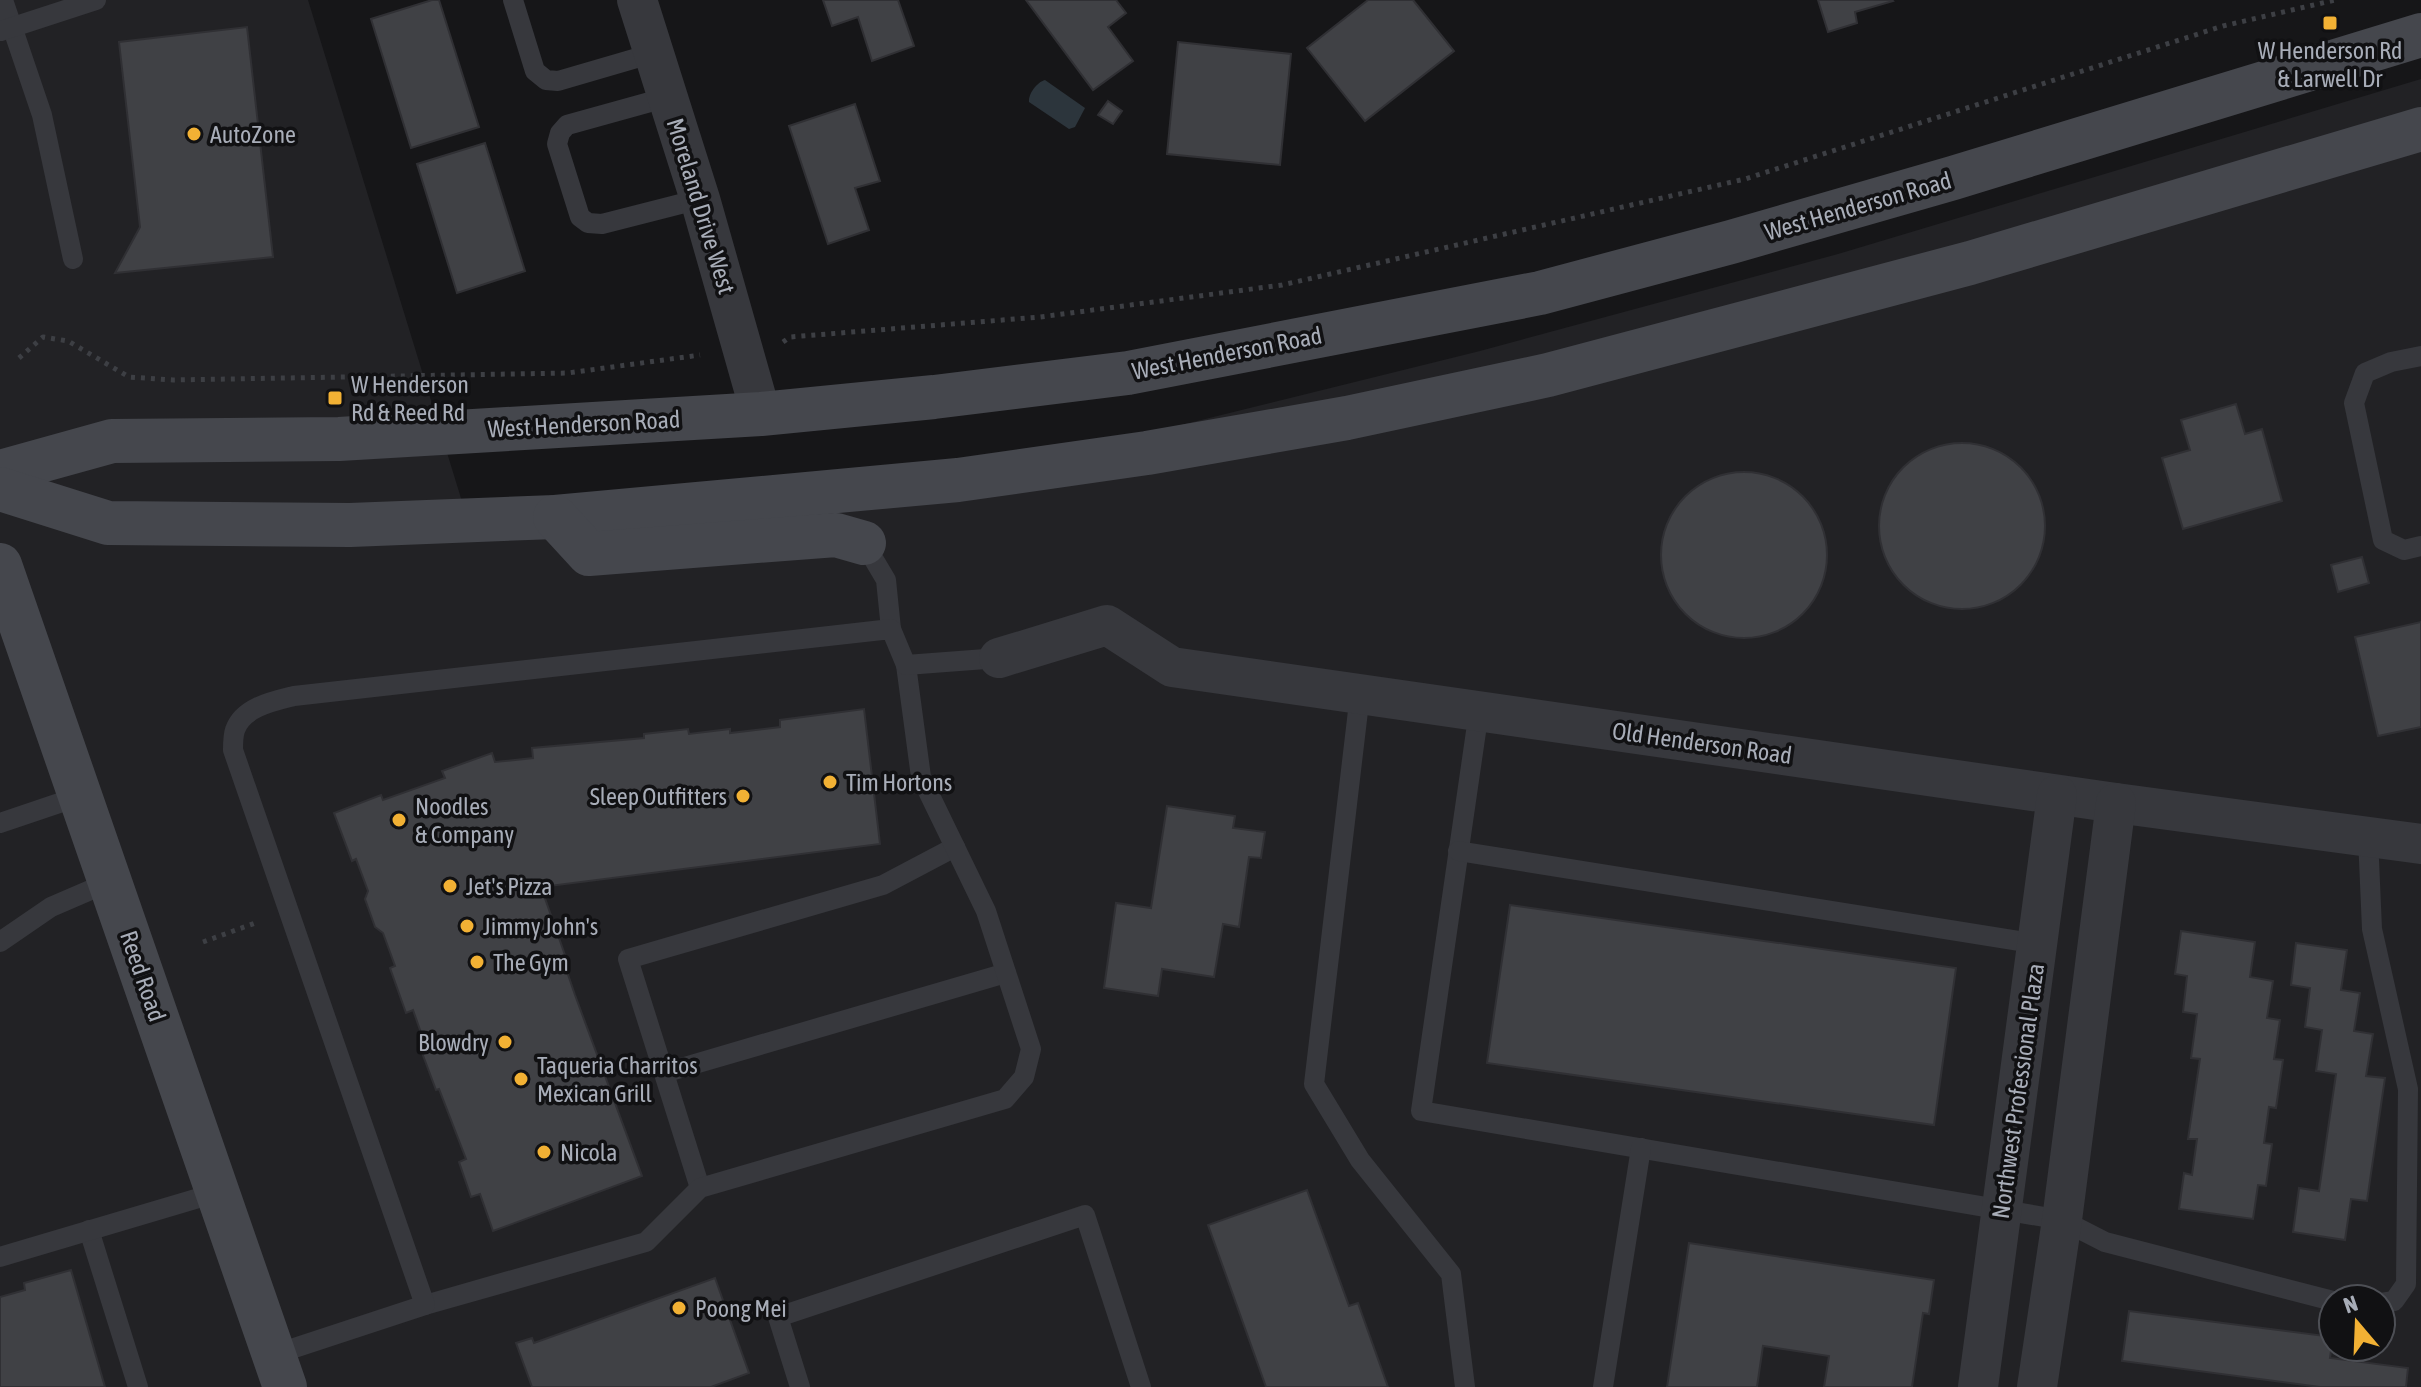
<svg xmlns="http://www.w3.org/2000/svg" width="2421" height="1387" font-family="'Asap Condensed',sans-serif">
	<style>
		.built { fill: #222225; fill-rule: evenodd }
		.water { fill: #2c353c }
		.building { fill: #404145; stroke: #303034; stroke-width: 2 }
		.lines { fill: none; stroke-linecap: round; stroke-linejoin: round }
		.path { stroke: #3d3f44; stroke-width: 5; stroke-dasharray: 4 6; stroke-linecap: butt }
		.lane { stroke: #37383d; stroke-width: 20 }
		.street { stroke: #37383d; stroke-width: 40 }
		.secondary { stroke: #45474d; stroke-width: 44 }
		.poi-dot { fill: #f2b134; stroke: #111113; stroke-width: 3 }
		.labels { text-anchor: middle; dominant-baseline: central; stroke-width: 7; stroke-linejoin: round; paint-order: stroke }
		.poi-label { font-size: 24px; fill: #a8adb8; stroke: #111113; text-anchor: start }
		.street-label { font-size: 24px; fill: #a8adb8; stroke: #111113 }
	</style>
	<rect width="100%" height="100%" fill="#161618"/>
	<path class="built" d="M0,0H308L464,508L958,480L1480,351L1838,254L2421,79V1387H0ZM2333,1299H2381V1347H2333Z"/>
	<path class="water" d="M1045,80L1085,108L1075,127L1069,129L1029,102C1028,94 1037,82 1045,80Z"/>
	<g class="building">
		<polygon points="432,0 439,0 479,127 411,148 371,19"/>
		<polygon points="823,0 898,0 914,46 872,61 858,17 832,26"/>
		<polygon points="1026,0 1116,0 1126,13 1108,27 1133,61 1093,90"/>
		<polygon points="1368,0 1413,0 1454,51 1365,121 1307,48"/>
		<polygon points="1818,0 1892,0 1893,1 1855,12 1857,23 1828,32"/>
		<polygon points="247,27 273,257 115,273 140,227 119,42"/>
		<polygon points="1178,42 1291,54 1280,165 1167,154"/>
		<polygon points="1108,101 1122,111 1113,124 1098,115"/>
		<polygon points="855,104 880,181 855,188 869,230 828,244 789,126"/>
		<polygon points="485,143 525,271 457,293 417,164"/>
		<polygon points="2236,404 2245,434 2262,429 2282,501 2183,529 2162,458 2190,450 2181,420"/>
		<circle cx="1962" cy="526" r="83"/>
		<circle cx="1744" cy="555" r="83"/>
		<polygon points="2362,557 2369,583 2338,592 2331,565"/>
		<polygon points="2421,622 2421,727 2378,736 2355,637"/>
		<polygon points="864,709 880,844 541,887 565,955 562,957 575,995 642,1176 493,1231 480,1194 471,1197 459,1162 466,1159 439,1089 436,1090 421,1050 426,1047 413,1010 406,1013 390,968 395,966 383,933 375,927 365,899 368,891 356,859 352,861 334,813 381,795 383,800 445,778 442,771 492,753 495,762 533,758 532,748 644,738 644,734 688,729 689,734 730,729 730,733 780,727 780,720"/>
		<polygon points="1167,806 1235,816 1233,828 1265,832 1261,858 1249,857 1239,927 1223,924 1214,977 1162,969 1158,996 1104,988 1116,903 1151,908"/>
		<polygon points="1510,905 1956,968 1934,1125 1487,1063"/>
		<polygon points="2181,931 2255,942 2250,977 2273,981 2267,1018 2280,1020 2274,1059 2283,1060 2276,1108 2269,1107 2264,1143 2272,1144 2266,1186 2258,1185 2253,1219 2179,1209 2184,1173 2192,1175 2197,1139 2188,1139 2200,1059 2191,1058 2197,1014 2183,1012 2187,976 2175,974"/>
		<polygon points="2296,943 2347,950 2341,990 2360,993 2354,1031 2373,1034 2366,1076 2385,1078 2367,1201 2351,1199 2345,1240 2293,1232 2299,1188 2319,1191 2336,1074 2316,1071 2322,1030 2305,1027 2310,988 2291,985"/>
		<polygon points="1307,1190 1349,1306 1358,1303 1388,1387 1266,1387 1208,1225"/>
		<polygon points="1689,1243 1934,1280 1929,1314 1923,1313 1912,1387 1824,1387 1829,1356 1763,1346 1757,1387 1667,1387"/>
		<polygon points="71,1270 105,1387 0,1387 0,1297 25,1290 24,1283"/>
		<polygon points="715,1278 749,1373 711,1387 532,1387 516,1343 532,1338 534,1343"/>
		<polygon points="2129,1311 2333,1337 2330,1358 2408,1368 2406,1387 2320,1387 2122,1361"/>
	</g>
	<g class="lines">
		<g class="path">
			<polyline points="783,342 790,337 1040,317 1282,285 1745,179 2223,26 2335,0"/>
			<polyline points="19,358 43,337 68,341 129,377 173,380 568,373 700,355"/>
			<polyline points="203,942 258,922"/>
		</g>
		<g class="lane">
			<polyline points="3,0 42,115 73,259"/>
			<polyline points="513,0 535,71 546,80 558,81 654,53"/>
			<polyline points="1,31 96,0"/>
			<polyline points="668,97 567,125 560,133 557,144 580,217 588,223 602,224 700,199"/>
			<polyline points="2421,356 2391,362 2365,373 2354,403 2383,540 2404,550 2421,546"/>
			<polyline points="864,543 886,580 891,629"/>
			<polyline points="1360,694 1314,1084 1360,1160 1451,1274 1465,1387"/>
			<polyline points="1479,711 1421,1111 2062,1220 2105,1242 2333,1301"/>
			<polyline points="0,823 80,796"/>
			<polyline points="2368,837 2372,929 2408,1089 2406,1284 2394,1301 2381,1303"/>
			<polyline points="1458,851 2038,944"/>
			<polyline points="0,942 51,907 109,882"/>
			<polyline points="664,1073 1006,973"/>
			<polyline points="700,1188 628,959 883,885 955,847"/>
			<polyline points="89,1230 138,1387"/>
			<polyline points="0,1257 219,1192"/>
			<polyline points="425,1305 646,1242 700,1188 1005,1099 1024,1077 1031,1049 986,911 921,777 906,665"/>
			<path d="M273,1355L425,1305L233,750C233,744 233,736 235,730C243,707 274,701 294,696L891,629L906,665L999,658"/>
			<polyline points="800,1387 778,1317 1085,1215 1141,1387"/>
			<polyline points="1603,1387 1641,1148"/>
		</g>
		<g class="street">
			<polyline points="637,0 700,199 761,414"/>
			<polyline points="999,658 1107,625 1172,667 2116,803 2421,844"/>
			<polyline points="1978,1387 2057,795"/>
			<polyline points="2037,1387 2062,1220 2116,803"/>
		</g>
		<g class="secondary">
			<polyline points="0,472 112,441 339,439 761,414 934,397 1128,373 1540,293 1731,242 1953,178 2421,35"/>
			<polyline points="0,489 108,523 350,525 555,517 958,480 1147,453 1347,418 1548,375 1970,263 2421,129"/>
			<polyline points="555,517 589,554 836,535 864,543"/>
			<polyline points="0,565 285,1387"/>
		</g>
	</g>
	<g class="poi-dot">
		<rect x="2322" y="15" width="16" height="16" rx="4"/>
		<circle cx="194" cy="134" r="8"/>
		<rect x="327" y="390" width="16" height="16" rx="4"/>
		<circle cx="830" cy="782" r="8"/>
		<circle cx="743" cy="796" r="8"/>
		<circle cx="399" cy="820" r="8"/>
		<circle cx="450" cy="886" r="8"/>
		<circle cx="467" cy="926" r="8"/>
		<circle cx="477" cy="962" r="8"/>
		<circle cx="505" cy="1042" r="8"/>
		<circle cx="521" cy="1079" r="8"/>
		<circle cx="544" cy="1152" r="8"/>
		<circle cx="679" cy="1308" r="8"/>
	</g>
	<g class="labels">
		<g class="poi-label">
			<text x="2330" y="50" text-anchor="middle">W Henderson Rd<tspan x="2330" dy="28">&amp; Larwell Dr</tspan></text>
			<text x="210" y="134">AutoZone</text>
			<text x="351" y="384">W Henderson<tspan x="351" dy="28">Rd &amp; Reed Rd</tspan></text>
			<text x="846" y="782">Tim Hortons</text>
			<text x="727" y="796" text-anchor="end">Sleep Outfitters</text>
			<text x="415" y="806">Noodles<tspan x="415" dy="28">&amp; Company</tspan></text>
			<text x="466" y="886">Jet's Pizza</text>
			<text x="483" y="926">Jimmy John's</text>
			<text x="493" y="962">The Gym</text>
			<text x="489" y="1042" text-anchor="end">Blowdry</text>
			<text x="537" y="1065">Taqueria Charritos<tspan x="537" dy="28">Mexican Grill</tspan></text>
			<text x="560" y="1152">Nicola</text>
			<text x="695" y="1308">Poong Mei</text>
		</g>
		<g class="street-label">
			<text transform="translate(701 206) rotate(73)">Moreland Drive West</text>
			<text transform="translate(1858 206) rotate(-16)">West Henderson Road</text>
			<text transform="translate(1227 353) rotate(-11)">West Henderson Road</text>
			<text transform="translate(584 424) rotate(-3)">West Henderson Road</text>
			<text transform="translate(1702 743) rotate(8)">Old Henderson Road</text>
			<text transform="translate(143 976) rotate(71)">Reed Road</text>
			<text transform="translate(2018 1091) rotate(-82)">Northwest Professional Plaza</text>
		</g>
	</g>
	<g transform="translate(2357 1323) rotate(341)"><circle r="38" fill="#111113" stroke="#4d4f55" stroke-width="2"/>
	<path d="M0-6L14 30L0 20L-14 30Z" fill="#f2b134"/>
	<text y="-12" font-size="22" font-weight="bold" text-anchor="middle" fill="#a8adb8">N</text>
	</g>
</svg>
